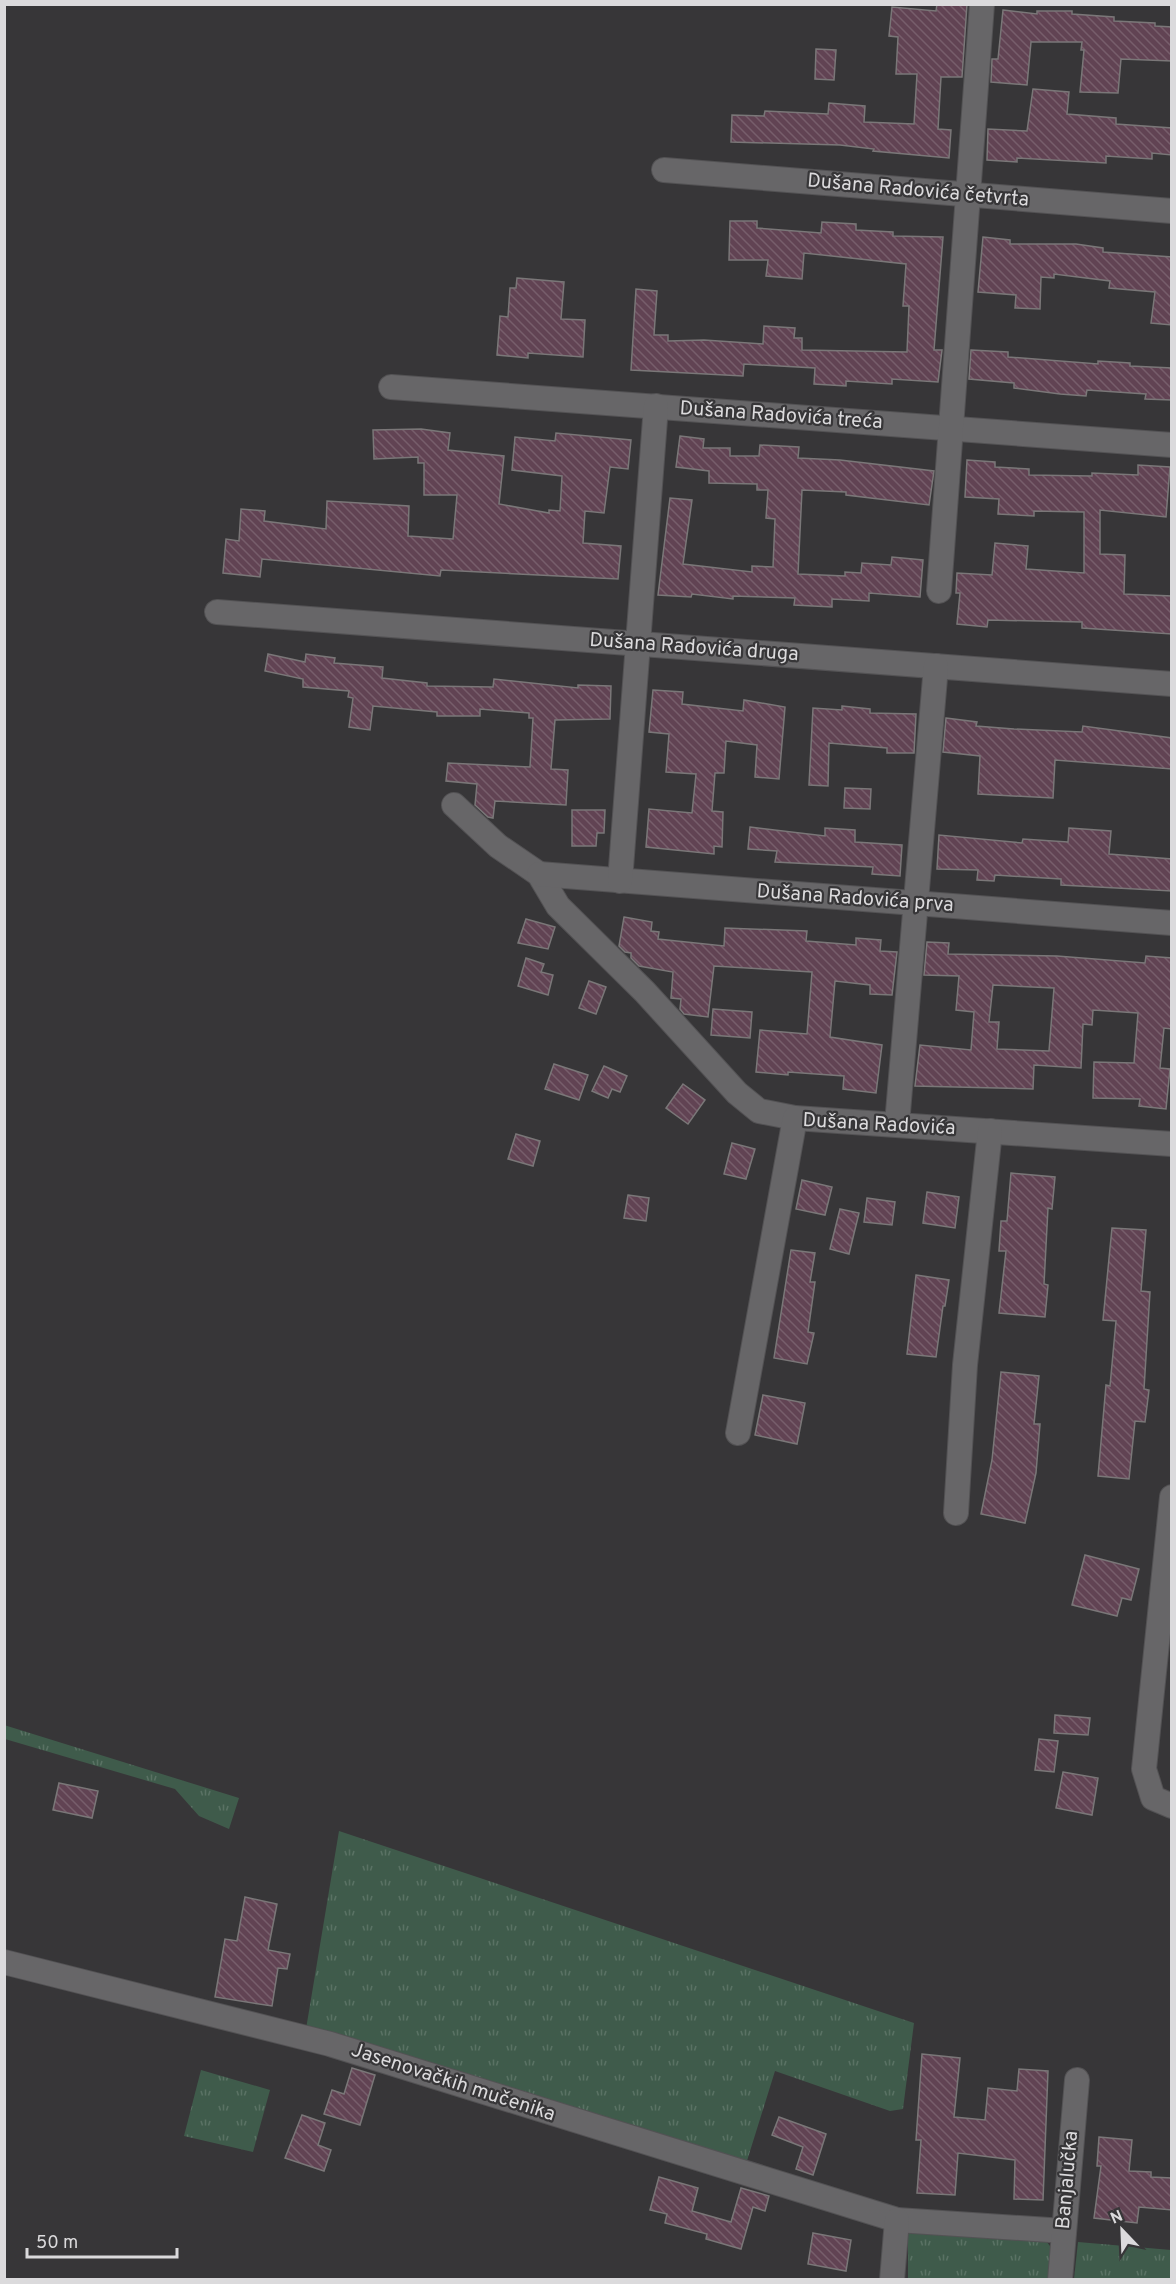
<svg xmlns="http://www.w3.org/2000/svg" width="1176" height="2284" font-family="Overpass,sans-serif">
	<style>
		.grass { fill: url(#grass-tufts) }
		.building { fill: url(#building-back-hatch); stroke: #7a7778; stroke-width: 1.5; fill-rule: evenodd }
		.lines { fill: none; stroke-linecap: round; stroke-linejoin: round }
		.street-casing { stroke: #535254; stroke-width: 26 }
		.street { stroke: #676668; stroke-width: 24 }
		.labels { text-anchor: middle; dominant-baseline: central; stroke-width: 4.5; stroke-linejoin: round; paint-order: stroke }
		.street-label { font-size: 20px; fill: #dbdadc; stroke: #373638 }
	</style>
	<defs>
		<pattern id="grass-tufts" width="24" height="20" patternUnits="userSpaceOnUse" patternTransform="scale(1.5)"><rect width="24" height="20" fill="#3f5b4b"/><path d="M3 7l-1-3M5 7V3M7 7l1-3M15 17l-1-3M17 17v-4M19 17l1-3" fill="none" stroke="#5a7264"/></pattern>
		<pattern id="building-back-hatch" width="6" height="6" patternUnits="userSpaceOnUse" patternTransform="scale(1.5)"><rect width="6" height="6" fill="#614353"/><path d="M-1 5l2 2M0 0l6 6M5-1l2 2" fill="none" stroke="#775e6b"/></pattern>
	</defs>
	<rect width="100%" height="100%" fill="#373638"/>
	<g class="grass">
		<polygon points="4,1725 239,1798 229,1829 199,1816 175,1789 5,1739"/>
		<polygon points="339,1831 914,2023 903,2109 890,2111 775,2071 746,2164 306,2029"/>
		<polygon points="201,2070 270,2090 253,2152 184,2136"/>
		<polygon points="908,2230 1047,2242 1055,2253 1055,2279 908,2280"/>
		<polygon points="1078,2242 1171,2250 1171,2279 1074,2279"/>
	</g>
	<g class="building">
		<polygon points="937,4 967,4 962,77 941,77 938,129 951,130 949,158 873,151 874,149 840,145 731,142 732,115 764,116 765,111 828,114 829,103 865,106 864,122 914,124 917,74 896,74 898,37 889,36 892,7 936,11"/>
		<polygon points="1003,10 1037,14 1037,11 1072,11 1072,14 1114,17 1114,21 1155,23 1155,26 1172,27 1172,61 1121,59 1118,93 1080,92 1084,50 1081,50 1082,42 1031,42 1027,85 991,82 992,59 998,59"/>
		<polygon points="816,49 836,50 834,80 815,79"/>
		<polygon points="1033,89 1069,92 1067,114 1116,118 1116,124 1172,128 1172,155 1152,153 1152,159 1106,156 1106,163 1017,158 1017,162 987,160 988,129 1027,131"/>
		<polygon points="730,221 757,221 757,228 821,233 822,222 856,224 856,230 893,232 893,236 943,237 934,350 942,350 938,382 892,379 892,384 846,381 846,386 814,384 815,368 744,364 743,376 631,370 636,289 657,291 654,335 668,335 668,341 704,340 763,344 764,326 795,328 794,338 802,338 802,350 907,352 909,306 903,306 906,264 804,253 802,279 766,276 768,260 729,260"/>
		<polygon points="983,237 1010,240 1010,244 1076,244 1103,248 1103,252 1172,257 1172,325 1151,323 1155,292 1109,288 1110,281 1054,274 1054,278 1041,277 1040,309 1015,308 1016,295 978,292"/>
		<polygon points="517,278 564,282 561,319 585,320 583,357 528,353 528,358 497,355 500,316 508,317 510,288 516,288"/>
		<polygon points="971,350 1008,352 1008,357 1098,364 1098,361 1130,363 1130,366 1172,368 1172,400 1145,399 1146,394 1087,390 1086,396 1060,394 1014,388 1014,383 969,379"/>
		<polygon points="421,429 450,433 448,450 504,456 499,504 549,513 549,510 560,511 562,476 512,470 515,437 555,441 556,433 631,440 628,469 610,467 604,513 585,511 583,543 621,546 618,579 441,570 440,576 262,559 260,577 223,573 226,539 239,541 241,509 265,511 264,521 326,529 327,501 409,506 408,536 453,539 457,495 424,495 424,463 418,463 418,457 374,459 373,430"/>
		<polygon points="680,436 704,439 703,448 730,448 730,456 759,456 760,445 799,447 798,458 840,460 934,471 929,505 846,495 846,492 802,490 798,574 845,576 845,572 861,573 862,563 891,565 892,557 923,560 920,597 869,593 869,601 832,599 832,607 794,605 795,598 733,596 733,599 692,594 691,597 658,595 670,498 692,500 683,564 752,572 752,566 773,567 775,519 766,518 768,490 757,490 757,484 709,483 709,471 676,467"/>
		<polygon points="967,460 995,462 995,467 1029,469 1029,475 1092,476 1092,473 1138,475 1138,465 1170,467 1166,517 1100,510 1100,554 1125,555 1124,594 1172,596 1172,634 1082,628 1082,622 988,620 987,627 957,624 960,593 956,593 957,573 992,575 995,543 1028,546 1026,569 1084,573 1084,512 1034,511 1034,516 998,514 999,499 965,497"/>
		<polygon points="268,654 305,662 306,654 335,658 334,663 383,667 382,678 427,683 427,686 493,687 494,679 578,688 578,685 611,686 610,719 555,720 551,769 568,770 566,805 495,801 493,818 488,817 475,805 477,784 446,781 448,763 530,767 533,718 529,718 529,713 480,709 480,716 437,716 437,712 373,706 370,730 349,727 353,698 348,697 349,691 303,687 303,679 265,671"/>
		<polygon points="653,690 683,692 682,704 743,711 744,700 785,707 779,779 755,777 757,745 726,741 724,773 715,773 712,811 723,812 722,847 714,846 714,854 646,847 649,809 692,813 696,774 666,772 669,734 649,732"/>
		<polygon points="842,706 870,709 870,713 916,714 914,753 887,753 887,748 829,743 828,786 809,785 813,708 842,710"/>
		<polygon points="946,718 977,722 976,726 1014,729 1082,732 1083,726 1172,738 1172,769 1055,760 1053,798 978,794 980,756 943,752"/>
		<polygon points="845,788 871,789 870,809 844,808"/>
		<polygon points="572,810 605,810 604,833 597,833 596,846 572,846"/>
		<polygon points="750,827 825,836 825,828 855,830 855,842 902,845 900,876 872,874 873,867 775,862 777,851 748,849"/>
		<polygon points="1069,828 1111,831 1109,854 1172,859 1172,891 1061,885 1061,879 995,875 994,881 977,880 978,870 937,869 939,835 1022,843 1023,839 1068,842"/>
		<polygon points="624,917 652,922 651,931 659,932 658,939 724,946 725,928 807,931 806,941 856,945 856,938 881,940 880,951 897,952 892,995 870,994 870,985 835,981 830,1037 882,1045 876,1093 843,1089 844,1076 788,1072 788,1075 756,1072 760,1030 807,1034 812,972 714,966 708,1017 684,1014 680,1009 681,999 671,998 673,972 639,966 631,958 631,953 625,952 619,946"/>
		<polygon points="526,919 555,927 548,949 518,943"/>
		<path d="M927,942L949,943L948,954L1057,956L1145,963L1146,956L1172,958V1029L1164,1028L1160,1068L1170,1069L1166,1109L1139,1106L1140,1099L1093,1098L1094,1062L1134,1063L1138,1013L1093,1010L1092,1025L1083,1024L1081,1068L1034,1065L1033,1089L915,1086L920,1045L971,1050L974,1012L956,1010L959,976L924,975ZM993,985L1054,988L1049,1051L997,1049L999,1022H989Z"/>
		<polygon points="526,958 544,964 541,972 553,975 548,995 518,986"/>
		<polygon points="589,981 606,987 596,1014 579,1008"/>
		<polygon points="713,1009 752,1012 750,1038 711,1035"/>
		<polygon points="554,1064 588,1075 579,1100 545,1089"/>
		<polygon points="604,1066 627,1076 620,1092 612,1089 608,1098 592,1091"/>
		<polygon points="683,1084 705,1100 688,1124 666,1108"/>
		<polygon points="516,1134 540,1141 533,1166 508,1159"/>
		<polygon points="732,1143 755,1149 746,1179 724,1174"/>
		<polygon points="1011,1173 1055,1177 1052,1209 1048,1208 1044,1284 1048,1285 1045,1317 999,1313 1006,1251 999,1251 1001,1221 1007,1221"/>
		<polygon points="802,1180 832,1187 825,1215 796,1209"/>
		<polygon points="927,1192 959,1197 955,1228 923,1223"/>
		<polygon points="628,1195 649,1198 646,1221 624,1218"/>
		<polygon points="867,1198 895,1202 892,1225 864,1222"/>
		<polygon points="840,1209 859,1213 849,1254 830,1249"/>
		<polygon points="1112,1228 1146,1230 1141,1291 1150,1292 1144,1389 1149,1390 1145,1422 1135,1421 1129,1479 1098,1476 1106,1385 1110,1386 1116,1321 1103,1320"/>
		<polygon points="791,1250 815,1253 810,1282 815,1282 808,1332 814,1333 807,1364 774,1358"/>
		<polygon points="916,1275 949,1280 945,1306 943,1306 936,1357 907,1354"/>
		<polygon points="1001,1372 1039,1376 1034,1424 1040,1424 1036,1473 1025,1523 981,1514 992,1460"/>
		<polygon points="763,1395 805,1403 797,1444 755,1435"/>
		<polygon points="1085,1555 1139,1569 1131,1600 1122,1598 1117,1616 1072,1605"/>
		<polygon points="1055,1715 1090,1718 1088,1735 1054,1733"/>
		<polygon points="1039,1739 1058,1741 1054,1772 1035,1770"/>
		<polygon points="1063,1772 1098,1778 1092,1815 1056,1808"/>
		<polygon points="59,1783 98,1791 92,1818 53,1810"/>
		<polygon points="245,1897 277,1904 268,1950 290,1954 287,1969 278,1968 272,2006 215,1997 225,1939 237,1941"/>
		<polygon points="922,2054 960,2058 954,2117 985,2120 988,2088 1017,2091 1019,2069 1048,2071 1043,2200 1014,2199 1015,2160 958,2153 955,2195 917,2193 921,2140 916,2140"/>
		<polygon points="352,2068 375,2075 360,2125 324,2114 332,2090 344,2094"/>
		<polygon points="302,2115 325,2123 318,2145 331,2150 324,2171 285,2158"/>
		<polygon points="779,2117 826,2134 813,2175 796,2169 803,2147 772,2135"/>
		<polygon points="1099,2137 1132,2140 1129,2171 1151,2172 1151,2177 1172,2178 1172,2210 1139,2207 1137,2223 1094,2218 1101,2166 1097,2166"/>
		<polygon points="659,2177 698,2188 692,2211 731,2222 741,2188 769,2196 765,2211 753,2207 741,2249 706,2239 707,2234 665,2223 667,2214 650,2210"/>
		<polygon points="813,2233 851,2240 846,2271 808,2264"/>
	</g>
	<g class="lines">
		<defs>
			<g id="street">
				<polyline points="664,170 1172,211"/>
				<polyline points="391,387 1172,445"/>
				<polyline points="939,591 982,4"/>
				<polyline points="217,612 1172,684"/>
				<polyline points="454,805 498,846 539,874 558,906 645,992 737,1093 759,1111 795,1118 1172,1144"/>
				<polyline points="539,874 1172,923"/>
				<polyline points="620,881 656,406"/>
				<polyline points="897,1124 936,666"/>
				<polyline points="738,1433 795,1118"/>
				<polyline points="1172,1497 1144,1769 1153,1798 1172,1806"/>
				<polyline points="956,1513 965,1365 990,1131"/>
				<polyline points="4,1962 330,2044 897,2220 1064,2231"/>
				<polyline points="892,2280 897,2220"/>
				<polyline points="1060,2280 1077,2080"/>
			</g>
		</defs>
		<use href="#street" class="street-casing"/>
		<use href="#street" class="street"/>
	</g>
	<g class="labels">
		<g class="street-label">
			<text transform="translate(918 191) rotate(5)">Dušana Radovića četvrta</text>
			<text transform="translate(781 416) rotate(4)">Dušana Radovića treća</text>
			<text transform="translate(694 648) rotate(4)">Dušana Radovića druga</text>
			<text transform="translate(855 899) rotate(4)">Dušana Radovića prva</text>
			<text transform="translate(879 1125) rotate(3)">Dušana Radovića</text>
			<text transform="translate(453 2083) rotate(18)">Jasenovačkih mučenika</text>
			<text transform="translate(1068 2180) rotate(-85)">Banjalučka</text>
		</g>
	</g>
	<rect width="1176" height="2284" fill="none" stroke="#dbdadc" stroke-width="12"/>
	<g transform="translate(1122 2230) rotate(337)" stroke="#373638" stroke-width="4.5" paint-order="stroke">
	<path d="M0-4.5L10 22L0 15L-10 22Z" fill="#dbdadc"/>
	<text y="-9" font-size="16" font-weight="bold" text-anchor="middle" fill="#dbdadc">N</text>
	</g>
	<path d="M27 2248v9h150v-9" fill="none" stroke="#dbdadc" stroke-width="3"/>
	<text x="36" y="2248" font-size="18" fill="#dbdadc" stroke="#373638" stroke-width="4.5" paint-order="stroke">50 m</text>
</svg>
